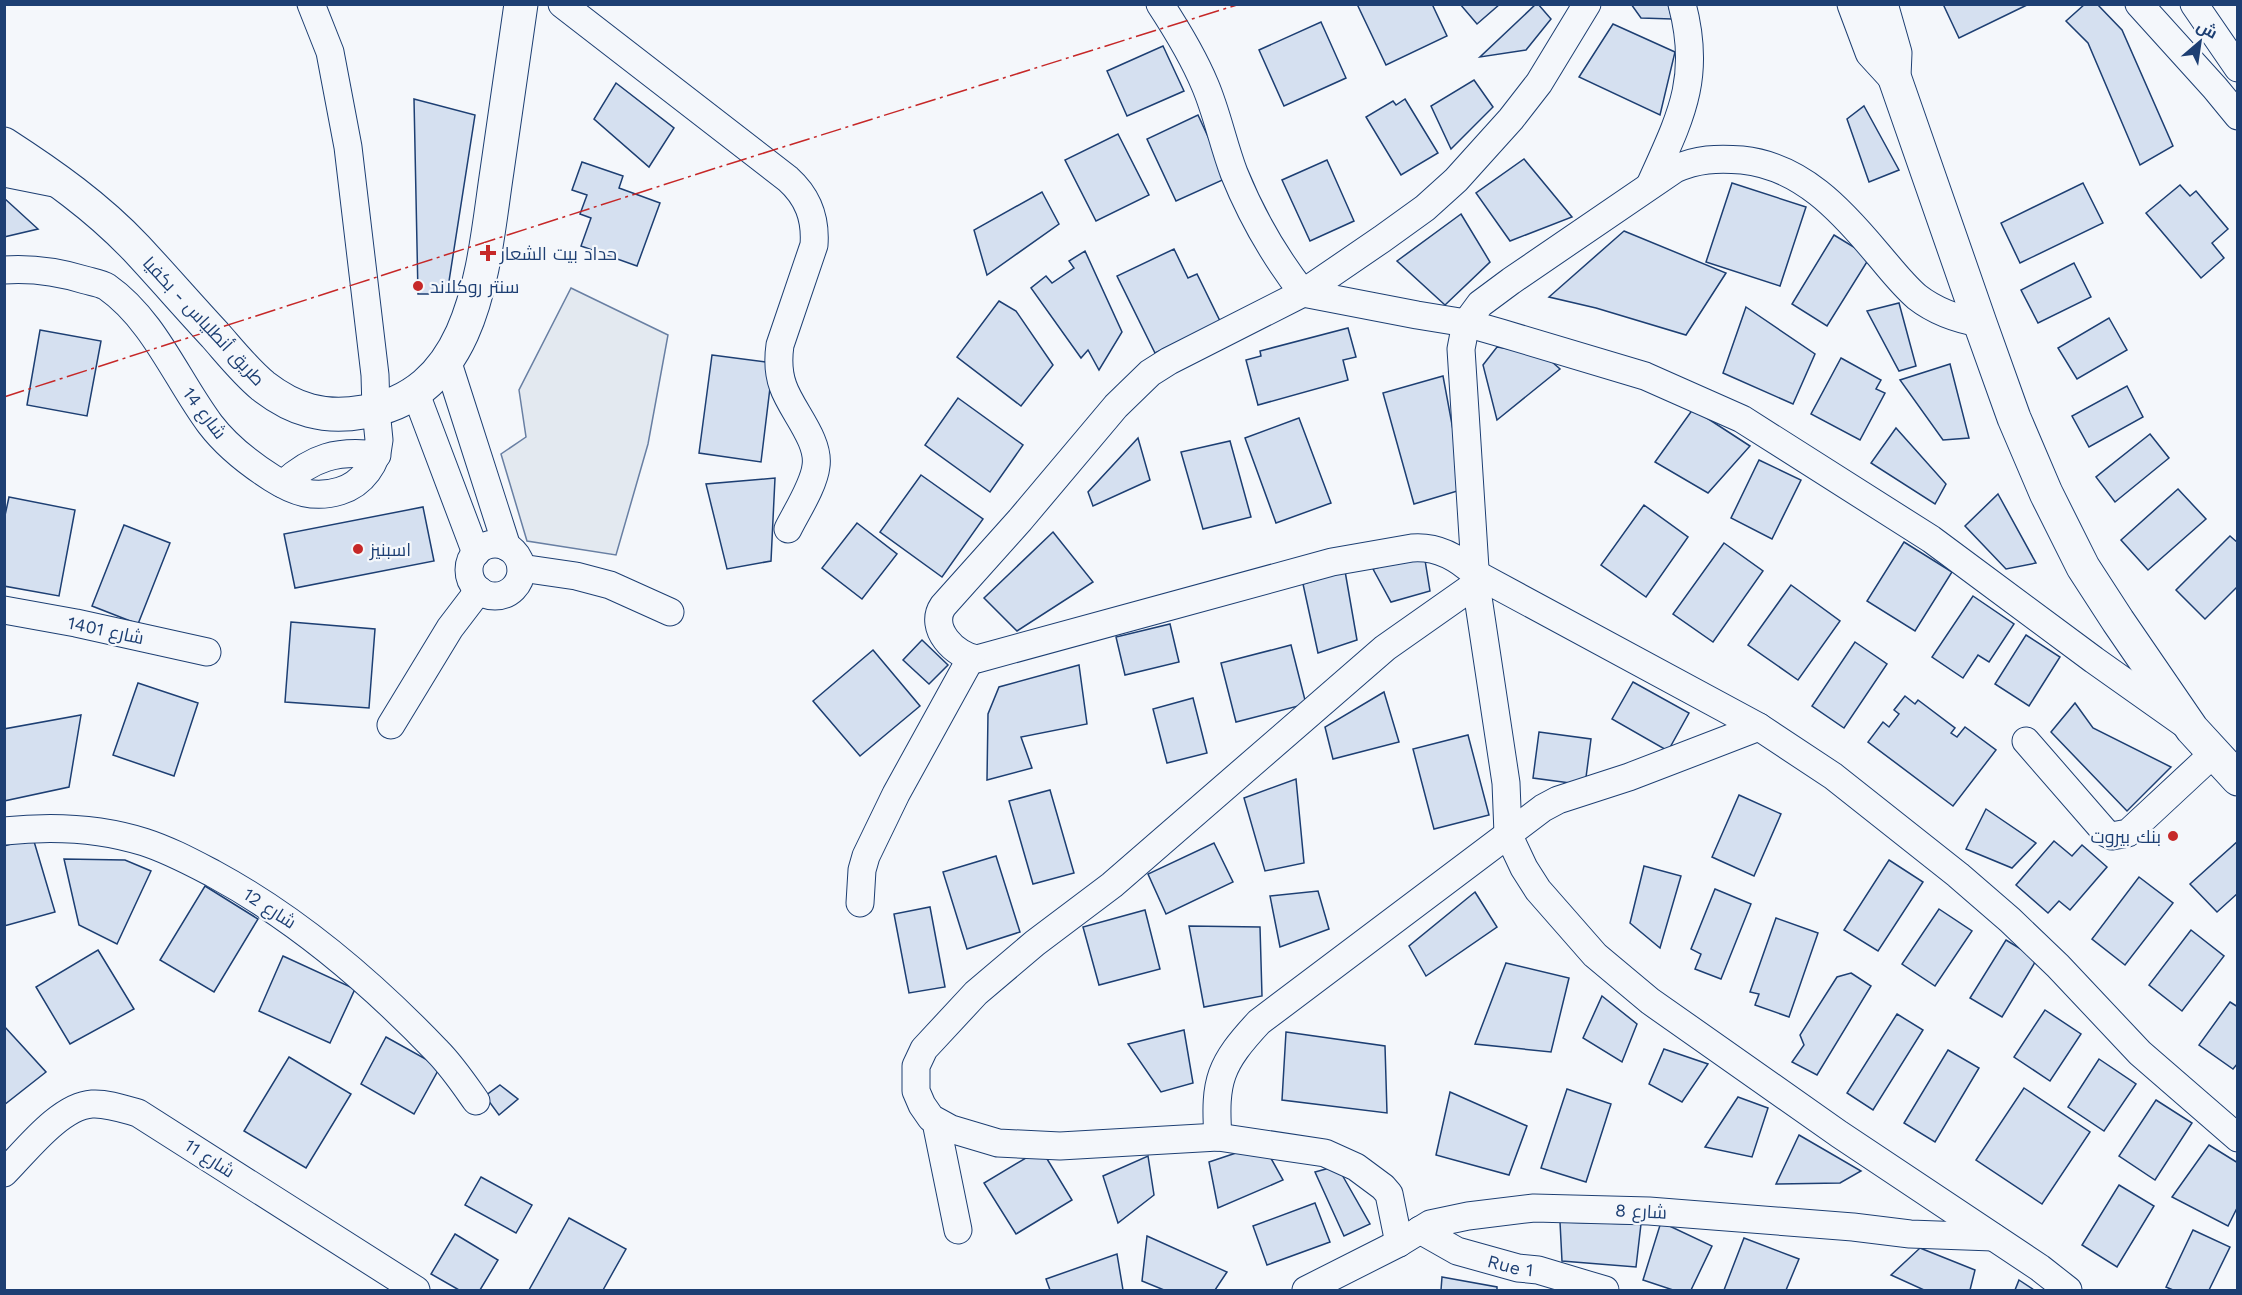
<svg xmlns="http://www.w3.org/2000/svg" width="2242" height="1295" font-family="'Work Sans',Cairo,sans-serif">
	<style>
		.green { fill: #e3e9f0; stroke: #687fa3; stroke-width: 1.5 }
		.building { fill: #d5e0f0; stroke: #1d3f73; stroke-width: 1.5 }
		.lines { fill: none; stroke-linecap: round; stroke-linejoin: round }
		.minor-casing { stroke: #1d3f73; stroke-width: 29 }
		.highway-casing { stroke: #1d3f73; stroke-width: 35 }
		.minor { stroke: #f4f7fb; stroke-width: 27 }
		.highway { stroke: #f4f7fb; stroke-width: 33 }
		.power { stroke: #c62828; stroke-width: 1.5; stroke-dasharray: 21 4.5 3 4.5; stroke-linecap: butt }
		.poi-dot { fill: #c62828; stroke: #f4f7fb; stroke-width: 2 }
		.labels { text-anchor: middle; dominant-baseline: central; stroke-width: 4.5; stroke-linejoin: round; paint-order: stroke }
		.poi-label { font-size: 18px; fill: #1d3f73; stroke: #f4f7fb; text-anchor: start }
		.street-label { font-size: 18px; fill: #1d3f73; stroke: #f4f7fb }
	</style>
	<rect width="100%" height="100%" fill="#f4f7fb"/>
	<polygon class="green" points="571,288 668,335 648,444 616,555 527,541 501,454 526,437 519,390"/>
	<g class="building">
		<polygon points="1357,4 1432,4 1447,36 1386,65"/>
		<polygon points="1460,4 1500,4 1477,24"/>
		<polygon points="1536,4 1538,4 1551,19 1526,50 1480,57"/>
		<polygon points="1631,4 1668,4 1672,19 1641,18"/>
		<polygon points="1943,4 2029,4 1959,38"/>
		<polygon points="2085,4 2097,4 2122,30 2173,146 2140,165 2088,43 2066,21"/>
		<polygon points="1321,22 1346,78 1284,106 1259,50"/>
		<polygon points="1613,24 1675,52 1660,115 1579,77"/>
		<polygon points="1163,46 1184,91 1127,116 1107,71"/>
		<polygon points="1474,80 1493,107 1451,149 1431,106"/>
		<polygon points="616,83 674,128 649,167 594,119"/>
		<polygon points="414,99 475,115 447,294 418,294"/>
		<polygon points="1405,99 1438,153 1401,175 1366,117 1393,101 1396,105"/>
		<polygon points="1864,106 1899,170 1869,182 1847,119"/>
		<polygon points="1198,115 1227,178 1176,201 1147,139"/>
		<polygon points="1118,134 1149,195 1096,221 1065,160"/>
		<polygon points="1524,159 1572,217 1510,241 1476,193"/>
		<polygon points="1327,160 1354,221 1310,241 1282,180"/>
		<polygon points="582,162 623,176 619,188 660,203 637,266 581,246 591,218 580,214 587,195 572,190"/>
		<polygon points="1732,183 1806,207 1780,286 1706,262"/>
		<polygon points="2083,183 2103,223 2020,263 2001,223"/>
		<polygon points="2180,185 2190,196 2196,191 2228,229 2212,243 2224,258 2201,278 2146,213"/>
		<polygon points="1042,192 1059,224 987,275 974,230"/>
		<polygon points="4,198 38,229 4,237"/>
		<polygon points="1461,214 1490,262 1445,305 1397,261"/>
		<polygon points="1624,231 1726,273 1686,335 1596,308 1549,297"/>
		<polygon points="1834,235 1870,257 1827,326 1792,304"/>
		<polygon points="1174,249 1188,278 1197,274 1220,321 1155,353 1117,276"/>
		<polygon points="1085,251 1122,332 1099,370 1088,350 1081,358 1031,288 1046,276 1052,283 1074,268 1069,261"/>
		<polygon points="2074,263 2091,297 2038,323 2021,290"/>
		<polygon points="999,301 1016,311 1053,365 1021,406 957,357"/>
		<polygon points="1899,303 1916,366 1899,371 1867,311"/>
		<polygon points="1746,307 1815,354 1793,404 1723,373"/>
		<polygon points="2109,318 2127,350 2077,379 2058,348"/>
		<polygon points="1348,328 1356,357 1343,360 1348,380 1258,405 1246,360 1261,356 1260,351"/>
		<polygon points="40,330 101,341 87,416 27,405"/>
		<polygon points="1497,347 1543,354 1560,369 1497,420 1483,365"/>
		<polygon points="712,355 773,363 761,462 699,453"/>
		<polygon points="1841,358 1881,380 1876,389 1885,393 1860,440 1811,414"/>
		<polygon points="1950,364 1969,438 1943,440 1900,380"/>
		<polygon points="1443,376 1464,489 1414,504 1383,393"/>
		<polygon points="2127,386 2143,417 2089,447 2072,416"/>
		<polygon points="958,398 1023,445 990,492 925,445"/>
		<polygon points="1693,409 1750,446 1708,493 1655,462"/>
		<polygon points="1299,418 1331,503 1276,523 1245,438"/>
		<polygon points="1896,428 1946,484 1935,504 1871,463"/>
		<polygon points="2150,434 2169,458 2115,502 2096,477"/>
		<polygon points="1138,438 1150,480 1093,506 1088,492"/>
		<polygon points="1230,441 1251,517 1203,529 1181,452"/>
		<polygon points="1759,460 1801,480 1772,539 1731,518"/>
		<polygon points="921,475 983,519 942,577 880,532"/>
		<polygon points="775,478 771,561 727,569 706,484"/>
		<polygon points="2178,489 2206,519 2148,570 2121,540"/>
		<polygon points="1998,494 2036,563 2006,569 1965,526"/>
		<polygon points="9,497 75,510 59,596 4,586 4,520"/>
		<polygon points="1644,505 1688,537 1646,597 1601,565"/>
		<polygon points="423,507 434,561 295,588 284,534"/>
		<polygon points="857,523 897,554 862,599 822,568"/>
		<polygon points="124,525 170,543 138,624 92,606"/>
		<polygon points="1053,532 1093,582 1017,631 984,598"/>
		<polygon points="2230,536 2238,543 2238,586 2205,619 2176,590"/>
		<polygon points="1904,542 1952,572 1915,631 1867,601"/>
		<polygon points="1724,543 1763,571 1713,642 1673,614"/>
		<polygon points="1424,554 1430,591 1391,602 1373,569"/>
		<polygon points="1345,571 1357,640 1318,653 1303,584"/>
		<polygon points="1791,585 1840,621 1798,680 1748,645"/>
		<polygon points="1973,596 2014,624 1989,662 1978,655 1963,678 1932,657"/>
		<polygon points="291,622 375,629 369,708 285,702"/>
		<polygon points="1170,624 1179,662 1125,675 1116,637"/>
		<polygon points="2026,635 2060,657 2029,706 1995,684"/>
		<polygon points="922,640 948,665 929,684 903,660"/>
		<polygon points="1855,642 1887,664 1844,728 1812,706"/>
		<polygon points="1291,645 1306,704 1236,722 1221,663"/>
		<polygon points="873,650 920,706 860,756 813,701"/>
		<polygon points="1079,665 1087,724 1021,737 1032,768 987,780 988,714 999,687"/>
		<polygon points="1633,682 1689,713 1668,751 1612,719"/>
		<polygon points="138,683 198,703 174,776 113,755"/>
		<polygon points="1384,692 1399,742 1333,759 1325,727"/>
		<polygon points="1905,696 1915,704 1918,700 1955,728 1951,733 1957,737 1965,727 1996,750 1953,806 1868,742 1883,722 1889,727 1899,714 1894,710"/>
		<polygon points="1193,698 1207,753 1167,763 1153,709"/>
		<polygon points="2075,703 2093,728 2171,767 2127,811 2051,732"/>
		<polygon points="81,715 69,787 4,801 4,729"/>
		<polygon points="1539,732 1591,739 1585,785 1533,778"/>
		<polygon points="1468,735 1489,815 1434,829 1413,749"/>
		<polygon points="1296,779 1304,863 1265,871 1244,798"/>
		<polygon points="1050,790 1074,873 1033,884 1009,801"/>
		<polygon points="1739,795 1781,814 1754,876 1712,857"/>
		<polygon points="1986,809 2036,843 2012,868 1966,849"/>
		<polygon points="33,838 55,912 4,926 4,846"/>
		<polygon points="2054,841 2072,856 2082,845 2107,867 2070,910 2059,901 2048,913 2016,885"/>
		<polygon points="2238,841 2238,893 2217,912 2190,884"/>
		<polygon points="1214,843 1233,882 1166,914 1148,874"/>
		<polygon points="996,856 1020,932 967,949 943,872"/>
		<polygon points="64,859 125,860 151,871 117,944 79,925"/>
		<polygon points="1889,860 1923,882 1878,951 1844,930"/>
		<polygon points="1644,866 1681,876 1660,948 1630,923"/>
		<polygon points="2139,877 2173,903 2125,965 2092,939"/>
		<polygon points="205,886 258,919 214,992 160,960"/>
		<polygon points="1715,889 1751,904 1721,979 1695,969 1701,954 1691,949"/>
		<polygon points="1318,891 1329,929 1280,947 1270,896"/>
		<polygon points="1475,892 1497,927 1426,976 1409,946"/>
		<polygon points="930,907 945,987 909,993 894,914"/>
		<polygon points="1939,909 1972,931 1935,986 1902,964"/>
		<polygon points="1145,910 1160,969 1099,985 1083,927"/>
		<polygon points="1776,918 1818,933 1789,1017 1755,1005 1759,994 1750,992"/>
		<polygon points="1189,926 1260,927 1262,996 1204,1007"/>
		<polygon points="2191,930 2224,956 2182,1011 2149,985"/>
		<polygon points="2006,940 2037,959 2002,1017 1970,998"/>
		<polygon points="98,950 134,1009 70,1044 36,987"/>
		<polygon points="283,956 355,989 330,1043 259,1011"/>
		<polygon points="1506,963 1569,978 1551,1052 1475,1044"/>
		<polygon points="1851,973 1871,986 1817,1075 1792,1062 1804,1045 1800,1035 1837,977"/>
		<polygon points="1602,996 1637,1024 1622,1062 1583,1038"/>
		<polygon points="2230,1002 2238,1007 2238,1063 2233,1069 2199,1045"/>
		<polygon points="2045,1010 2081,1034 2050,1081 2014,1057"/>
		<polygon points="1897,1014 1923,1030 1873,1110 1847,1093"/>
		<polygon points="4,1026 46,1072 4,1105"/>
		<polygon points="1184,1030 1193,1083 1161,1092 1128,1044"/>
		<polygon points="1286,1032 1385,1046 1387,1113 1282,1100"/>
		<polygon points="386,1037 440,1067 414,1114 361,1084"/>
		<polygon points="1664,1049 1708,1064 1682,1102 1649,1084"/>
		<polygon points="1948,1050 1979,1068 1935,1142 1904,1123"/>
		<polygon points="289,1057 351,1094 306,1168 244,1131"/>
		<polygon points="2099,1059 2136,1084 2104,1131 2068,1107"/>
		<polygon points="500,1085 518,1099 499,1115 485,1096"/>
		<polygon points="2024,1088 2090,1132 2042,1204 1976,1160"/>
		<polygon points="1567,1089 1611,1104 1586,1182 1541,1168"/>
		<polygon points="1450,1092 1527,1126 1509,1175 1436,1155"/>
		<polygon points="1738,1097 1768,1108 1752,1157 1705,1147"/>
		<polygon points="2156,1100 2192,1123 2155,1180 2119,1156"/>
		<polygon points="1799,1135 1861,1171 1840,1183 1776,1184"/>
		<polygon points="1263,1144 1283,1180 1218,1208 1209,1162"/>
		<polygon points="2209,1145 2238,1163 2238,1206 2228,1226 2172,1197"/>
		<polygon points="1041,1149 1072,1200 1016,1234 984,1183"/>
		<polygon points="1148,1156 1154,1195 1118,1223 1103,1176"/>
		<polygon points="1337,1166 1370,1224 1344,1236 1315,1172"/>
		<polygon points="481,1177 532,1205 516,1233 465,1205"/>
		<polygon points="2119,1185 2154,1206 2117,1267 2082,1245"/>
		<polygon points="1315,1203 1330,1242 1267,1265 1253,1226"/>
		<polygon points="569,1218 626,1249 603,1290 529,1290"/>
		<polygon points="1560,1222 1641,1224 1636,1267 1562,1261"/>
		<polygon points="1661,1222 1712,1246 1691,1290 1673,1290 1643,1280"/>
		<polygon points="2193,1230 2230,1247 2209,1290 2173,1290 2166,1287"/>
		<polygon points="455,1234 498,1260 480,1290 459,1290 431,1274"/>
		<polygon points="1147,1236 1227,1272 1215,1290 1164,1290 1142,1281"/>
		<polygon points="1744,1238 1799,1259 1786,1290 1724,1290"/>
		<polygon points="1920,1248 1975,1270 1970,1290 1924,1290 1891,1275"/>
		<polygon points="1117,1254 1123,1290 1050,1290 1046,1279"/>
		<polygon points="1442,1277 1497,1287 1497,1290 1441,1290"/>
		<polygon points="2019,1280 2034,1290 2015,1290"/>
	</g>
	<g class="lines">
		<defs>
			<g id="minor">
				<path d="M562,4L788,179C808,197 816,218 814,245L780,345C778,359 778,372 783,386C791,410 820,440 816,466C814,485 797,511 788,529"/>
				<path d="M1160,4C1177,30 1193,56 1205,85C1217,113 1223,144 1234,173C1251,215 1275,257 1303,293L1417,315L1466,323L1501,333L1645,376L1742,419L1931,539L2094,660L2183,723"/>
				<path d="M1587,4L1539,83L1511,119L1456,180L1425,208L1382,239L1303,293L1169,361L1150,373L1116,406L1020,520L943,606C928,628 955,656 977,659L1332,562L1412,548C1436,546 1457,557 1474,573L1759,727L1833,776L1958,875L2010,920L2058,966L2140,1053L2238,1138"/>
				<polyline points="2139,4 2215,88 2238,116"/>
				<polyline points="2194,4 2238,68"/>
				<polyline points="4,173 59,184"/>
				<path d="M1650,185C1680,118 1702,79 1682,4"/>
				<path d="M4,270C32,268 59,272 85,280C92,282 101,283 107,287C154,320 177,380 210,424C226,445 250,464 272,478C294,492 314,499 340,491C363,484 377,463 379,440L376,410L375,375L348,147L330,52L311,4"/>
				<path d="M1980,323C1957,319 1935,311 1917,297C1902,284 1890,268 1877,253C1841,210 1801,166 1742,160C1717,158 1697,159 1675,169L1511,281L1480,304L1466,323L1461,349L1476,584L1506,783L1508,834L1524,868L1538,890L1595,955L1650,1001L1839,1134L2040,1268L2068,1290"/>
				<polyline points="447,360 507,547"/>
				<polyline points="416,394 476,553"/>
				<path d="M283,484C313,457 337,450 377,455"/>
				<circle cx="495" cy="570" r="26"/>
				<polyline points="521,568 576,576 610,585 670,612"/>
				<polyline points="4,610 76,623 207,652"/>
				<polyline points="391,725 450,628 479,590"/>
				<polyline points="2026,741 2106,833 2112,836 2128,833 2214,753"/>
				<path d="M4,831C50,826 100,828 144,842C169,850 191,862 214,874C297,919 371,982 437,1051C452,1066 464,1084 476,1101"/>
				<polyline points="860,903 862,870 866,856 896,794 971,658"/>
				<polyline points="936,1122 958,1230"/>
				<path d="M1218,1137C1214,1080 1220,1064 1259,1022L1543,808L1558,800L1629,777L1759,727"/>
				<path d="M4,1173C26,1151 60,1106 92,1104C107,1103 124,1109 138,1113L416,1290"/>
				<path id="s1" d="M1420,1230L1457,1251L1518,1268L1538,1270L1605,1290"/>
				<polyline points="1399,1243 1389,1194 1383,1187 1356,1167 1325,1153 1218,1137 1060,1146 998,1143 951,1129 931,1118 922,1105 916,1091 916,1066 924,1049 976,993 1035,943 1112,885 1385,648 1476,584"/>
				<polyline points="1306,1290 1399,1243 1430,1224 1468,1216 1534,1208 1649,1211 1853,1227 1910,1234 1993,1237"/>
			</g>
			<g id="highway">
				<polyline points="1854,4 1872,52 1894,76"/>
				<polyline points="1881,4 1895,53 1894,76 1980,323 2014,418 2046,493 2083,567 2118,621 2192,729 2238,779"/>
				<path d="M4,144C52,175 97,207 136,248C163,277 188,306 215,335C230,352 245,371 263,386C294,410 324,419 363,412C478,394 483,263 497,171C505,116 513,60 521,4"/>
			</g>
		</defs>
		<use href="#minor" class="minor-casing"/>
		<use href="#highway" class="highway-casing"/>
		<use href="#minor" class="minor"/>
		<use href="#highway" class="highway"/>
		<polyline class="power" points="4,397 716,168 1240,4"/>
	</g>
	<g class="poi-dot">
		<path d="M485 244h6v6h6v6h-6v6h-6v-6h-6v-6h6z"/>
		<circle cx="418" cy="286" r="6"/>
		<circle cx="358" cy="549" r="6"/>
		<circle cx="2173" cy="836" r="6"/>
	</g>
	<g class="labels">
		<g class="poi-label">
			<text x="500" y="253">حداد بيت الشعار</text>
			<text x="430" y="286">سنتر روكلاند</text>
			<text x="370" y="549">اسبنيز</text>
			<text x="2161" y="836" text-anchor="end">بنك بيروت</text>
		</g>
		<g class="street-label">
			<text transform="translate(204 321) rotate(47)">طريق أنطلياس - بكفيا</text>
			<text transform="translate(205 413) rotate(53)">شارع 14</text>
			<text transform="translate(106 630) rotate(12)">شارع 1401</text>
			<text transform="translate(270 908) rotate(33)">شارع 12</text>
			<text transform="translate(210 1158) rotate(33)">شارع 11</text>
			<text transform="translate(1641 1211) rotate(3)">شارع 8</text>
			<text stroke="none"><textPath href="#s1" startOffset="98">Rue 1</textPath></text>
		</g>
	</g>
	<rect width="2242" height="1295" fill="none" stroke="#1d3f73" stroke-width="12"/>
	<g transform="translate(2200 42) rotate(29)" stroke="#f4f7fb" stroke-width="4.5" paint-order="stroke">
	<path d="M0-4.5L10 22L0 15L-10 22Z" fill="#1d3f73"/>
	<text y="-9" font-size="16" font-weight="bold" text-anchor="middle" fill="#1d3f73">ش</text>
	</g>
</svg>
